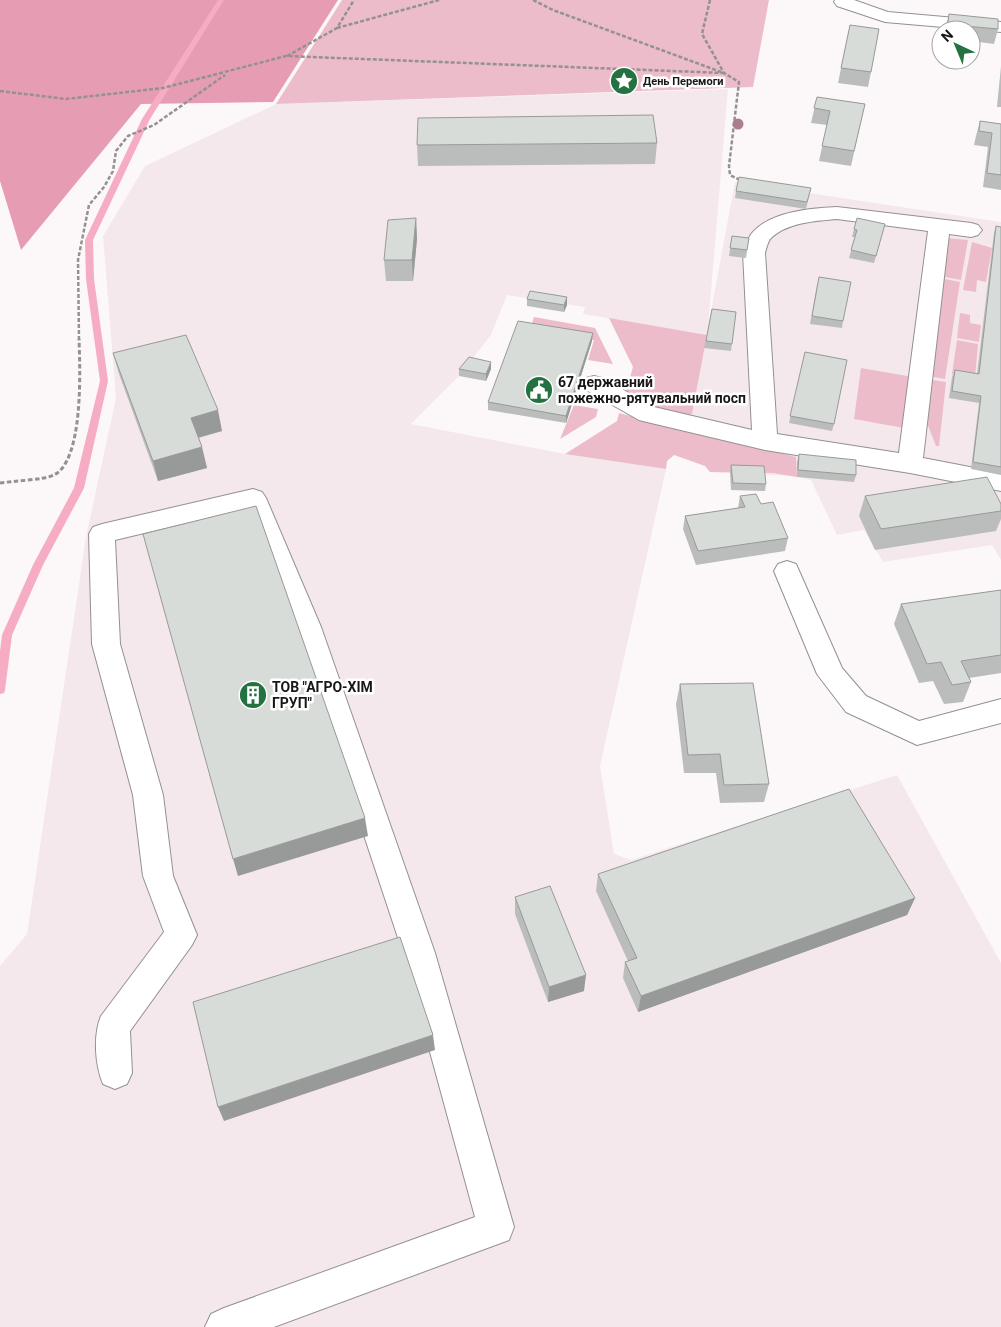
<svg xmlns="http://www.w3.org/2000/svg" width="1001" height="1327" font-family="Roboto,sans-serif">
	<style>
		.built { fill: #f5e8ec }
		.green { fill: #ecbcca }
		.forest { fill: #e69db4 }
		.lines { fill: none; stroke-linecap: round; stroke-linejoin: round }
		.stream { fill: #f6acc3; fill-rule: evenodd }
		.minor-casing { stroke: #939091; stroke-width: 2 }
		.path-far1 { stroke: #949192; stroke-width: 2.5; stroke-dasharray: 4 2; stroke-linecap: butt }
		.path { stroke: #949192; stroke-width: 3; stroke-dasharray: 4.5 2.5; stroke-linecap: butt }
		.minor { fill: #fff; fill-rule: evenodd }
		.tree { fill: #ac7c90 }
		.wall { fill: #babdbb }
		.shaded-wall { fill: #979a98 }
		.building { fill: #d8dcd9; stroke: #979a98 }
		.labels { text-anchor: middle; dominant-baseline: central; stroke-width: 5; stroke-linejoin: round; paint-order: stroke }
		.far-poi-label { font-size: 11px; font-weight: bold; fill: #181617; stroke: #fff; text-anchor: start }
		.poi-label { font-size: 14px; font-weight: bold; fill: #181617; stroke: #fff; text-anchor: start }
	</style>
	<rect width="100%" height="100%" fill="#fcf8f9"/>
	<polygon class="built" points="728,89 708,327 735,182 1001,222 1001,560 992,545 883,562 864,530 837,535 811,480 794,476 710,472 705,466 674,454 692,414 707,335 583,314 585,307 507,295 491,335 459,376 411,424 565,454 666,469 600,766 614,854 631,860 897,775 1001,963 1001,1327 0,1327 0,966 27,934 86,537 116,398 103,236 145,166 276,104"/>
	<g class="green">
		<polygon points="342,0 769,0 753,87 276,104"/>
		<polygon points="947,238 968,240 961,280 940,276"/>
		<polygon points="972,242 992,248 986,282 977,280 976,292 963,290"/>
		<polygon points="940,278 960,282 945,379 927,376"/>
		<polygon points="960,313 970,315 970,323 981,325 979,342 957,338"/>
		<polygon points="534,317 595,328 613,364 588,360 594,340 530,330"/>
		<polygon points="609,318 707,335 692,414 683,416 651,408 626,391 633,367"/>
		<polygon points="957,340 978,344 975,378 952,374"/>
		<polygon points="861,368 913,377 904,428 854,419"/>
		<polygon points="927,379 946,382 939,446 936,446 924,415"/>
		<polygon points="574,405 598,409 596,417 560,439"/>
		<polygon points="619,413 796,457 797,477 773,473 710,472 705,466 674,455 667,461 666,469 565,454 617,421"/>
	</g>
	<polygon class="forest" points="0,0 338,0 273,102 141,104 21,250 0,181"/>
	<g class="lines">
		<polygon class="stream" points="218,0 224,0 150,119 93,240 94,279 108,381 84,488 43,565 12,635 5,690 4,693 0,694 0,651 2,635 33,565 74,488 100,381 86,279 85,240 142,119"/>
		<defs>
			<g id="minor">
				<polygon points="835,0 854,0 888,12 1001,22 1001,32 885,22 837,6 834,2"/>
				<path d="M837,207L971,223L978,225L982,230L978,235L971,237L949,234L923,458L1001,473V491L910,473L765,450L647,422L639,420L586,390L582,384L586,378L594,376L602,378L654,407L752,430L743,253C746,246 748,237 753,232C770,212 812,208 837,207ZM837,219L928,231L899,453L777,434L765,253C766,249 768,241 771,238C788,222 816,221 837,219Z"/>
				<path d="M253,489L262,492L266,498L321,627L435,953L514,1227L509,1240L274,1327H205L211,1314L224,1308L475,1217L403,953L295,627L245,509L115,540L120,644L163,795L173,876L197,935L192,945L130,1031L132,1073L127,1084L115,1089L103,1084C95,1065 93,1035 101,1016L164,932L143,876L133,795L92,644L89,534L93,527L102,524Z"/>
				<polygon points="787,561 796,564 842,668 866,696 919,721 1001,699 1001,723 917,745 846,712 817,674 774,571 778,564"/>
			</g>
		</defs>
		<use href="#minor" class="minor-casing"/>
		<g class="path-far1">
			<polyline points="533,0 553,10 721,72"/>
			<polyline points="710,0 702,34 724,73 739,82 729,166 730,175 742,181"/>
			<polyline points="337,28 439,0"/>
			<polyline points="287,56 337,28 354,0"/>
			<polyline points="0,91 66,99 163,88 286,56 724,73"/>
			<polyline points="79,340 78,260 89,205 104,187 113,171 116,151 128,136 154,125 225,75"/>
		</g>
		<path class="path" d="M0,483C12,481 44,480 54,475C84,460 80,368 79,339"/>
		<use href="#minor" class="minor"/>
	</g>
	<circle class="tree" cx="738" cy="124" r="5.5"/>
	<g class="wall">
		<polygon points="949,14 998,29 994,44 971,41 971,30 945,30"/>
		<polygon points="850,25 871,72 868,87 838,83"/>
		<polygon points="1001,66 1001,107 997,107"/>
		<polygon points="817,97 865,104 851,166 819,161 827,125 811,123"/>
		<polygon points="980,121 1001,124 1001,190 983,187 988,147 974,145 976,136"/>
		<polygon points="657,143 655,164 418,166 417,145"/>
		<polygon points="811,188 806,209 735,198 736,191"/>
		<polygon points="416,218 417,239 413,281 386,281 384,260"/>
		<polygon points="885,224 874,263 849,258 855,237 852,237 854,229"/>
		<polygon points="996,226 1001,227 1001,475 971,469 979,403 949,398 952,377 955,370 977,374 994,233"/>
		<polygon points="732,236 749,238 746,258 729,256"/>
		<polygon points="817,285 843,321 842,328 810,324"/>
		<polygon points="527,299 567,305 564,312 527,306"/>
		<polygon points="712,309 736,312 731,351 704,348"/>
		<polygon points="592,341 566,423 488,410 488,402"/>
		<polygon points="805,352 834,424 832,431 789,423"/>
		<polygon points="113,353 222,431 199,438 207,468 158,481 119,374"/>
		<polygon points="459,369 491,369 486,381 459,376"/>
		<polygon points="799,454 856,475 854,482 797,477 797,462"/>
		<polygon points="731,465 766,484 765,491 731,490 730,473"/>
		<polygon points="740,496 761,504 788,538 785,551 696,565 683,529 685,516 738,508"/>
		<polygon points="865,496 1001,504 1001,519 996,531 875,550 859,516"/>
		<polygon points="1001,590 1001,673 969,678 971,682 963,702 944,704 933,681 919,683 894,624 901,604"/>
		<polygon points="680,684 769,784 764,802 720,803 716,773 684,773 676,704"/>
		<polygon points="598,874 915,898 907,915 638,1012 623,978 625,962 628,961 596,891"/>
		<polygon points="515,897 584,991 548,1002 515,914"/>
	</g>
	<g class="shaded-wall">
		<polygon points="416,218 417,239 413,281 412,260"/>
		<polygon points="567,297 567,305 564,312 564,305"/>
		<polygon points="593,333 592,341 566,423 566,416"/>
		<polygon points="491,362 491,369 486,381 486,374"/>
		<polygon points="218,410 222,431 196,438 191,418"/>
		<polygon points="202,447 207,468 158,481 153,461"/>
		<polygon points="365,818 368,836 238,876 233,859"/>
		<polygon points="915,898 907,915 638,1012 641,996"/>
		<polygon points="586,975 584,991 548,1002 549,987"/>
		<polygon points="433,1035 435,1050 224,1121 218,1107"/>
	</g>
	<g class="building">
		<polygon points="949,14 998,19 998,29 965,26 965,30 947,29"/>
		<polygon points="850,25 879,29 871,72 841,68"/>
		<polygon points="817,97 865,104 854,151 822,146 830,111 814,108"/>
		<polygon points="653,115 657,143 417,145 418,118"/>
		<polygon points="980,121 1001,124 1001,175 987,173 992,133 979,131"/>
		<polygon points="739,177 811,188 807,202 736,191"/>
		<polygon points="416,218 412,260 384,260 388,220"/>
		<polygon points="857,218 885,224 876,256 851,250 857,230 854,229"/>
		<polygon points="996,226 1001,227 1001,467 973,462 981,396 952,391 955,370 979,374"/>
		<polygon points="732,236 749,238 747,250 730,248"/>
		<polygon points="819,277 851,282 843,321 812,316"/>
		<polygon points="530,291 567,297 564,305 527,299"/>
		<polygon points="712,309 736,312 732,344 706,341"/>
		<polygon points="518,321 593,333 566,416 488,402"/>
		<polygon points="186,335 218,410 191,418 202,447 153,461 113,353"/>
		<polygon points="805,352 847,360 834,424 790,416"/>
		<polygon points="469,357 491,362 486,374 459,369"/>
		<polygon points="799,454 856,460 856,475 798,470"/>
		<polygon points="731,465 764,466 766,484 733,483"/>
		<polygon points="987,477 1001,504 1001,511 881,529 865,496"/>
		<polygon points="756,494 761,504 773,502 788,538 698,551 685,516 745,507 740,496"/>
		<polygon points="256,506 365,818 233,859 143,534"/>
		<polygon points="1001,590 1001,655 961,661 971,682 952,685 941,662 927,664 901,604"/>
		<polygon points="753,683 769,784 724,785 720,754 688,755 680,684"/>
		<polygon points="849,789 915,898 641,996 625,962 637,958 598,874"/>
		<polygon points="550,886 586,975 549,987 515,897"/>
		<polygon points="400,937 433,1035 218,1107 193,1002"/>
	</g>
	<defs>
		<symbol id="sight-disc" viewBox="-11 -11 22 22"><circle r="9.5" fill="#247242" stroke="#fff"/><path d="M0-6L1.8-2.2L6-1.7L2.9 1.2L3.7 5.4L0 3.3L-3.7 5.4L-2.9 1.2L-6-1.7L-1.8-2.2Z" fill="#fff"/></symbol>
		<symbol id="civic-disc" viewBox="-11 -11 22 22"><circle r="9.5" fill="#247242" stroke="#fff"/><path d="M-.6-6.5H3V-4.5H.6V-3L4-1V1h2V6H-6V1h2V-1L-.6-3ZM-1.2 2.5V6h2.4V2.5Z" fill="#fff"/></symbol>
		<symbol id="building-disc" viewBox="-11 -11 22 22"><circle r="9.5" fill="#247242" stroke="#fff"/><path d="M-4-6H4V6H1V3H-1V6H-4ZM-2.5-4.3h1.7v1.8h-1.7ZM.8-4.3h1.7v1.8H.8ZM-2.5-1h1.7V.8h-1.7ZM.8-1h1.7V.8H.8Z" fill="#fff"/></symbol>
	</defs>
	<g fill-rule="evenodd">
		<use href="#sight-disc" x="608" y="65" width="32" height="32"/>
		<use href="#civic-disc" x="523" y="374" width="32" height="32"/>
		<use href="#building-disc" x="237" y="679" width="32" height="32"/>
	</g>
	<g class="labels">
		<g class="far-poi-label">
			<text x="643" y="81">День Перемоги</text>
		</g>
		<g class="poi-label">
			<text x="558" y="382">67 державний<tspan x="558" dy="16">пожежно-рятувальний посп</tspan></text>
			<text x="272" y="687">ТОВ "АГРО-ХІМ<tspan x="272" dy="16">ГРУП"</tspan></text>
		</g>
	</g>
	<g transform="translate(956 45) rotate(316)"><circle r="24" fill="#ffffff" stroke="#a3a2a2"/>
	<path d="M0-4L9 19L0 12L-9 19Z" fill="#247242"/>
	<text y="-8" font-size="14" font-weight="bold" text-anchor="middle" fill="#181617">N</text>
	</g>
</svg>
